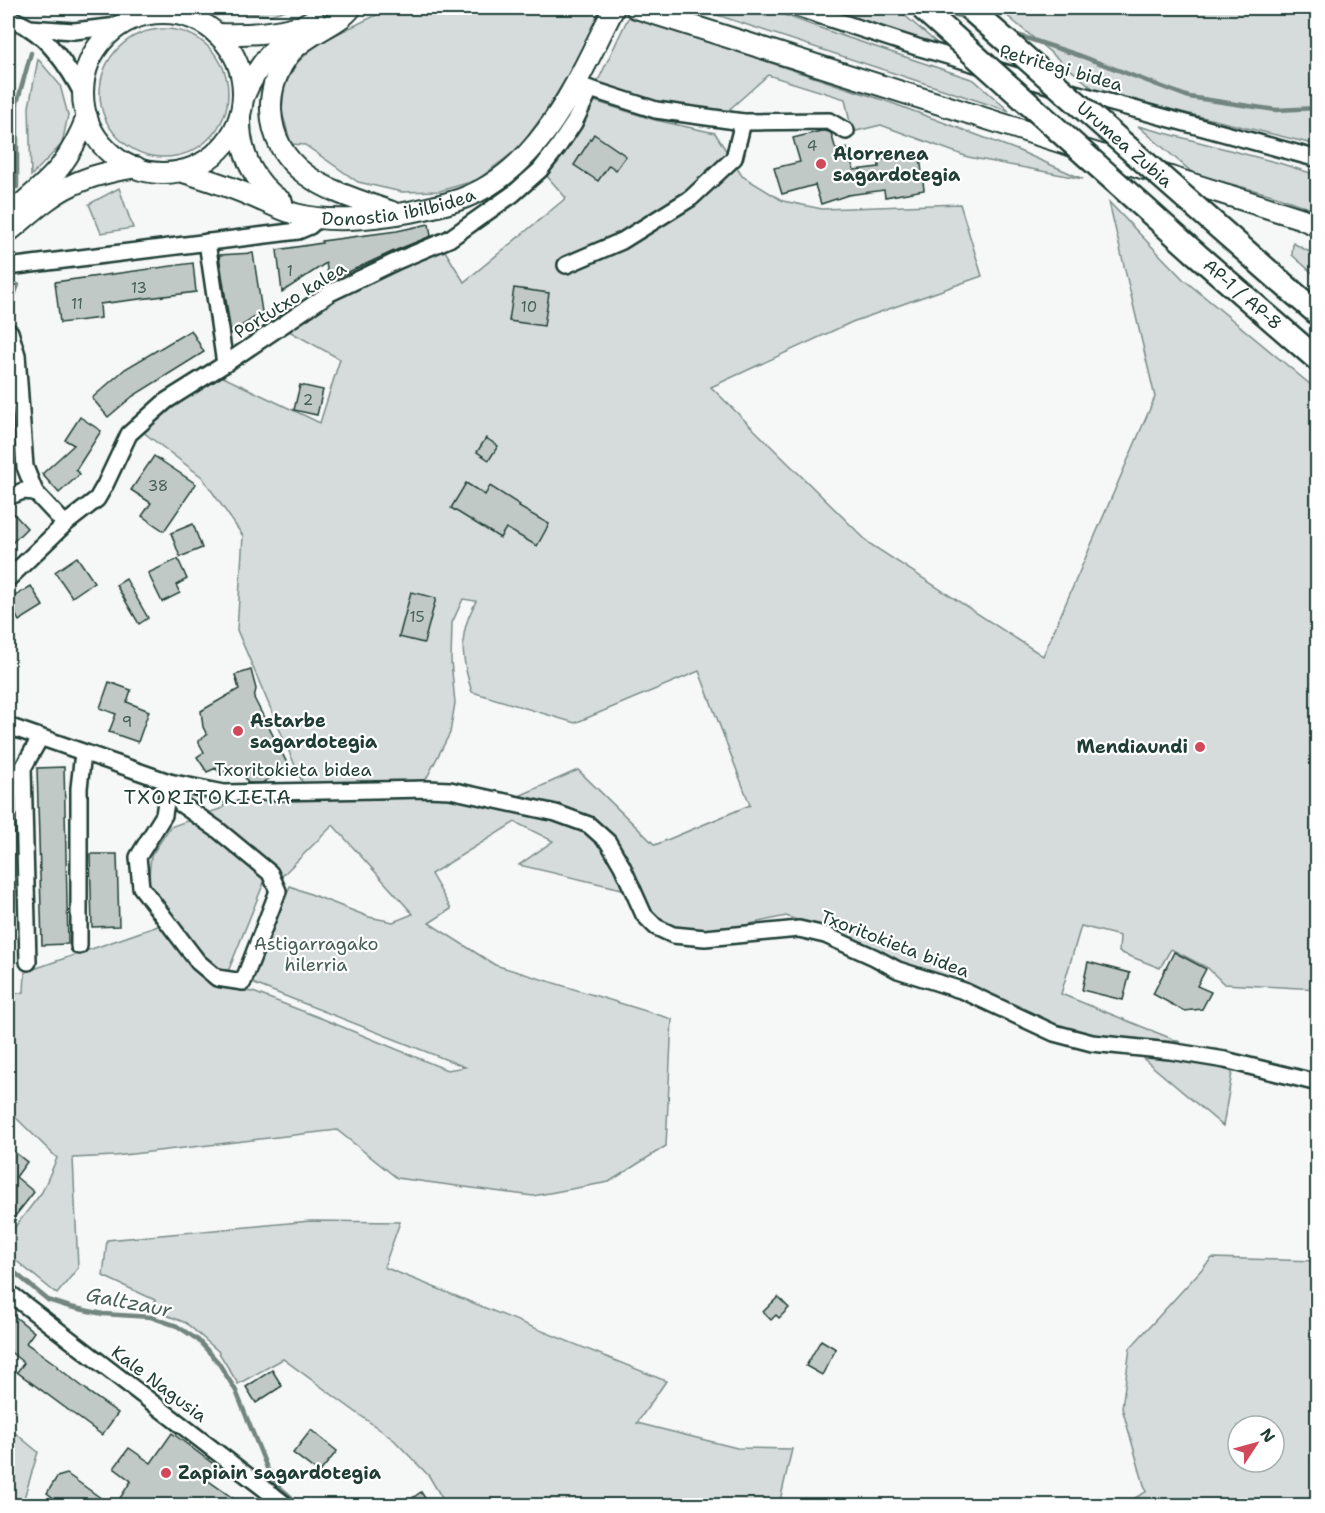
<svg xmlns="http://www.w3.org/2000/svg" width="1325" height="1513" font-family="'Shantell Sans',sans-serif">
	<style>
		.green { fill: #d6dcdb; stroke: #7a8c88; stroke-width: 1.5; fill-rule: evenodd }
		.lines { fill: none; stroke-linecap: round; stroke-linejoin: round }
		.stream { stroke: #72857f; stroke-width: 4.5 }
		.building { fill: #c0c9c6; stroke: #1f3d34; stroke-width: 1.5 }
		.minor-casing { stroke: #1f3d34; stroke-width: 20 }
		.major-casing { stroke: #1f3d34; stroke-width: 24 }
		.highway-casing { stroke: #1f3d34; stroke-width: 27 }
		.minor { stroke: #fff; stroke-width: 15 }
		.major { stroke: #fff; stroke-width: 20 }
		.highway { stroke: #fff; stroke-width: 22 }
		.highway-bridge-casing { stroke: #1f3d34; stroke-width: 27; stroke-linecap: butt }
		.highway-bridge { stroke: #fff; stroke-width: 22 }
		.poi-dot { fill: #d1495b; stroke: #fff; stroke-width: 2 }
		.labels { text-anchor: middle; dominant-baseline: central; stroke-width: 4.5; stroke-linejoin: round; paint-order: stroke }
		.number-label { font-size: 15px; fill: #476058 }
		.street-label { font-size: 18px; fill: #1f3d34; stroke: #fff }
		.poi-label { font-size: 18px; font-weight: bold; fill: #1f3d34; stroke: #fff; text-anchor: start }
		.park-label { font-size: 18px; fill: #445d55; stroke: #fff }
		.neighbourhood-label { font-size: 20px; letter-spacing: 1.5px; fill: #1f3d34; stroke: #fff }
		.water-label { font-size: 20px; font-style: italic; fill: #49615a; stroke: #fff }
	</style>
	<rect width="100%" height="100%" fill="#f6f7f7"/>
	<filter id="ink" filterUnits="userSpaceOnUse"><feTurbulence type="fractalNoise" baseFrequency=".0167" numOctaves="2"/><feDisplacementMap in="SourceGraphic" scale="12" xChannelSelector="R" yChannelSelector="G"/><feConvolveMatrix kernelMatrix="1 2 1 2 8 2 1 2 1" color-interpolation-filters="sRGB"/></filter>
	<g filter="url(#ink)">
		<g class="green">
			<polygon points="29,8 102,8 80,14"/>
			<polygon points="225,8 292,8 270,15 229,12"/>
			<polygon points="391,8 593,8 603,11 569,74 544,114 519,148 477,180 440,191 402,192 358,182 305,145 291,144 282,112 284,87 296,64 318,43"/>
			<polygon points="696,8 765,8 834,33 974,80 1009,111"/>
			<polygon points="815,8 896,8 945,50"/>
			<polygon points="998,8 1317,8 1317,145 1096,91"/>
			<polygon points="629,16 889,102 1017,150 1083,179 968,157 881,125 852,132 845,99 768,75 723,115 653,103 597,83"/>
			<circle cx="164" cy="93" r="64"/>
			<polygon points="38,59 60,85 68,115 62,144 31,176 29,107"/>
			<path d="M594,101L655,120L715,133L742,176L783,201L822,209L960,204L982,276L852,322L711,387L870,544L1043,656L1155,397L1109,202L1183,279L1317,390V989L1224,984L1208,968L1171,949L1160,968L1119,952L1120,936L1081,926L1061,994L1180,1042L1094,1037L1053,1026L902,968L830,932L786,916L717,931L680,929L661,924L650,915L608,832L590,817L567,808L519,796L578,770L655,845L750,805L699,671L575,723L472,692C465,670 459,645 467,622C469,615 473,608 476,601L463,599L452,623L451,661L455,703L450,733L423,785L303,784L237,630L243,536L202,477L143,432L185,398L219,375L320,423L340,359L287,330L354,284L442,246L464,282L566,198L546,175L573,137Z"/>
			<polygon points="1138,126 1279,163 1317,175 1317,211 1276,196 1194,174"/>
			<polygon points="119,188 133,228 101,233 89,204"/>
			<polygon points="1293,243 1317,256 1317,277 1292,255"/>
			<polygon points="452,795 553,816 587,829 604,845 618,870 622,889 519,865 553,841 515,822 431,874 451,909 429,923 495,965 672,1019 666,1146 609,1182 533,1196 397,1178 337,1130 115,1156 73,1158 78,1268 57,1294 8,1254 8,1236 42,1192 57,1158 8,1110 8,995 24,992 25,972 164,924 192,962 222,988 253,992 323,1019 447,1070 465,1067 252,983 290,886 369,917 393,922 413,914 333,825 280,878 251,848 208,813 223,808 226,798"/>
			<polygon points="195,818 267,875 227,974 212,968 148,886 151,856 170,827"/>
			<polygon points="1139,1055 1163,1055 1233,1067 1223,1126"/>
			<polygon points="310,1221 400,1222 384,1267 666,1381 637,1423 737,1448 792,1449 779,1505 446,1505 429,1476 394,1440 283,1359 238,1384 218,1351 186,1323 156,1311 155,1300 103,1276 107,1240"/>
			<path d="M1212,1258L1317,1261L1318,1456L1312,1458L1317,1472V1505H1122L1146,1492L1122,1408L1130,1348ZM1238,1426H1274V1462H1238Z"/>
			<polygon points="8,1427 38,1452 22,1505 8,1505"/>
		</g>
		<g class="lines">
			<g class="stream">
				<polyline points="935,8 966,18"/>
				<polyline points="45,11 46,8"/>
				<polyline points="1011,33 1081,56 1189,97 1276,110 1318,108"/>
				<polyline points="17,187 17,103 31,53"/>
				<polyline points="8,310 18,285"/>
				<polyline points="8,1267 48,1300 70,1307 103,1314 151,1317 177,1326 198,1340 218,1362 236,1391 267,1468 276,1484 301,1506"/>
			</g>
		</g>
		<g class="building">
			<polygon points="821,131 826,131 831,133 836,150 847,148 854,170 879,167 879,160 920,156 924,190 885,197 884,190 848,195 821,204 815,185 782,194 774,168 800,162 793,138"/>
			<polygon points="594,134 626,156 616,170 609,165 598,181 574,165"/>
			<polygon points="429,224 431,236 394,251 329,281 326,263 282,292 277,250 322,243 322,241 397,231"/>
			<polygon points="253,253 262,312 231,333 219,255"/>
			<polygon points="193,263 196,292 100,304 101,318 60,323 55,282"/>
			<polygon points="514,288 549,293 544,326 509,321"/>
			<polygon points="191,330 204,352 133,396 108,417 92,398 125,369"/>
			<polygon points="300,385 323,390 317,415 294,410"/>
			<polygon points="80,417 101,431 76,470 80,474 59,493 42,474 74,445 65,440"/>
			<polygon points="486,438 498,446 489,460 477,452"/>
			<polygon points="154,456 196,484 164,531 142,516 151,503 131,490"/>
			<polygon points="466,483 485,495 490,486 520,505 519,507 549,524 537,546 506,528 500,538 451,508"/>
			<polygon points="14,514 27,528 8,547 8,520"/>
			<polygon points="193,524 202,548 180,557 171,533"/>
			<polygon points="77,557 94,582 72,597 55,572"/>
			<polygon points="178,559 187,579 176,585 180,593 162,602 148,573"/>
			<polygon points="126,579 148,618 139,624 116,585"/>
			<polygon points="31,586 43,606 19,621 8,600"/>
			<polygon points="411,592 436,598 424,643 399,637"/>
			<polygon points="251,670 256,689 254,698 289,767 262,783 248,783 238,765 220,774 216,768 207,772 197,757 204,752 198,741 207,735 203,727 201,711 239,689 235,675"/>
			<polygon points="109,682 131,690 127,702 149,711 138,742 109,732 116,714 100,708"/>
			<polygon points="64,767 68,944 42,945 37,768"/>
			<polygon points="90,854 117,854 119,926 92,927"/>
			<polygon points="1174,952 1206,969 1197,986 1211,992 1202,1009 1184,1011 1153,994"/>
			<polygon points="1088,962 1130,973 1123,1000 1082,990"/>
			<polygon points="8,1147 27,1162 16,1177 34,1192 8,1225"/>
			<polygon points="778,1297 789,1308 779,1318 776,1315 771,1320 763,1312"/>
			<polygon points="8,1311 34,1332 26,1343 58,1366 57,1367 87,1390 87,1391 118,1413 102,1435 17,1372 24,1363 8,1350"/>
			<polygon points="821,1340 836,1349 822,1375 806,1366"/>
			<polygon points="272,1370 282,1386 256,1403 246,1387"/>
			<polygon points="311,1430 337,1451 319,1473 293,1453"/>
			<polygon points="172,1433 216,1466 206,1479 244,1506 115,1506 131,1481 114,1468 129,1448 151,1463"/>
			<polygon points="67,1474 112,1506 64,1506 47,1493 57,1477"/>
			<polygon points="421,1492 430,1506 401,1506"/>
		</g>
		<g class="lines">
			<defs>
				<g id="minor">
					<polyline points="797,8 917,47 1075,93 1318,159"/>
					<path d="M8,17C15,21 23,24 29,28C53,43 70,70 83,95"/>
					<polyline points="29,28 74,31 118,26"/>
					<polyline points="581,86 656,110 743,122 829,121 846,131"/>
					<polyline points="207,242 225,364"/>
					<polyline points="566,265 622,241 691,198 734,158 743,122"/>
					<polyline points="8,267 298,231 310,226 319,218"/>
					<polyline points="10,332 17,355 25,467 35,492"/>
					<polyline points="8,497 23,491 35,492 65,524"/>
					<polyline points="8,579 65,524 97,499 105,485 129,434 166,401 225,364 330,293 399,260 449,239 513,194 540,170 558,147 574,123 590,90"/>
					<polyline points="8,726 169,782 224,793 427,789 450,790 556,813 589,825 608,842 622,866 644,915 656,927 673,935 705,938 799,929 825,935 874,957 898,970 964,991 1054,1033 1092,1043 1170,1051 1225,1060 1318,1083"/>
					<polygon points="169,782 181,804 218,830 270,873 278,891 243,982 217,978 198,962 141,887 138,857 164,815"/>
					<polyline points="79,946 79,788 83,753"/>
					<polyline points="28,962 23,768 40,738"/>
					<polyline points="8,1292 287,1506"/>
				</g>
				<g id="major">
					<path d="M351,8C337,26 309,32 292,51C278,67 270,89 271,110C274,178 339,193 392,212"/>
					<polyline points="636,8 1300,218 1318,226"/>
					<circle cx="163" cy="93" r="80"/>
					<path d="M217,34C244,35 269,34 295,27"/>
					<path d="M243,98C258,63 280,37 314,19"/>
					<path d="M240,117C239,152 253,182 282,202"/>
					<path id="s1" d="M180,171C203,178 226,185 249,195C264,201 279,209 295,214C330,223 368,219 404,213C425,209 446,205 466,197C544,166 578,78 614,8"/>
					<path d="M8,216C25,200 45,186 60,167C71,152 80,135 87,117"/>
					<path d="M8,232C28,216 48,196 72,185C92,175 114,171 136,167"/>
				</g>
				<g id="highway">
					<path id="s2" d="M1195,253L1318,360"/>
					<polyline points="1281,282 1318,314"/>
				</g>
			</defs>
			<use href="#minor" class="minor-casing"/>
			<use href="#major" class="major-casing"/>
			<use href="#highway" class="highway-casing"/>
			<use href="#minor" class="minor"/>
			<use href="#major" class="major"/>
			<use href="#highway" class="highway"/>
			<defs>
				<g id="highway-bridge">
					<polyline points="922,8 1195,253"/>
					<path id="s3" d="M969,8L1281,282"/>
				</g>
			</defs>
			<use href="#highway-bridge" class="highway-bridge-casing"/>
			<use href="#highway-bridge" class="highway-bridge"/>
		</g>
	</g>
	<g class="poi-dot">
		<circle cx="821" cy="164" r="6"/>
		<circle cx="238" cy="731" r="6"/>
		<circle cx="1200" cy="747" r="6"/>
		<circle cx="166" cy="1473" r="6"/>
	</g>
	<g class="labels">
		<g class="number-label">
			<text x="812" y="146">4</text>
			<text x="290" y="271">1</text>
			<text x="139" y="288">13</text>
			<text x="77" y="304">11</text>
			<text x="529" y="307">10</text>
			<text x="308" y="400">2</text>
			<text x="158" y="486">38</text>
			<text x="417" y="617">15</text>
			<text x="127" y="722">9</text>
		</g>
		<g class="street-label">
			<text transform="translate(1061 68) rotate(16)">Petritegi bidea</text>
			<text stroke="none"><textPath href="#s3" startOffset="207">Urumea Zubia</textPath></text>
			<text stroke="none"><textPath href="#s1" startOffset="228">Donostia ibilbidea</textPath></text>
			<text stroke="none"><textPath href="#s2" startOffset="63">AP-1 / AP-8</textPath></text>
			<text transform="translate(290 300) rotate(-32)">Portutxo kalea</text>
			<text x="293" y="770">Txoritokieta bidea</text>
			<text transform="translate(895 944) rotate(21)">Txoritokieta bidea</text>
			<text transform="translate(159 1384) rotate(37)">Kale Nagusia</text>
		</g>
		<g class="poi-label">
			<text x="833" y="154">Alorrenea<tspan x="833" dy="21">sagardotegia</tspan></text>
			<text x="250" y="721">Astarbe<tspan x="250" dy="21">sagardotegia</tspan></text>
			<text x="1188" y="747" text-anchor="end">Mendiaundi</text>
			<text x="178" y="1473">Zapiain sagardotegia</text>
		</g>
		<g class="park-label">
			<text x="316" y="944">Astigarragako<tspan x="316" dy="21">hilerria</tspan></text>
		</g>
		<g class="neighbourhood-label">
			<text x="208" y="797">TXORITOKIETA</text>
		</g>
		<g class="water-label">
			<text transform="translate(129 1302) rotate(11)">Galtzaur</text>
		</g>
	</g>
	<rect width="1325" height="1513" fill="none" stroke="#fff" stroke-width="30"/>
	<rect x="15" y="15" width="1295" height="1483" fill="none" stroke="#1f3d34" stroke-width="2" filter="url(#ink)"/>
	<g transform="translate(1256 1444) rotate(54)"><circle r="28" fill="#ffffff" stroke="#a5b1ae" stroke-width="1.5"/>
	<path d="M0-4.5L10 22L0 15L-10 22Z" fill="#d1495b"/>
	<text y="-9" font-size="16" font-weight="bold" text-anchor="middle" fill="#1f3d34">N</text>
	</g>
</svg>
